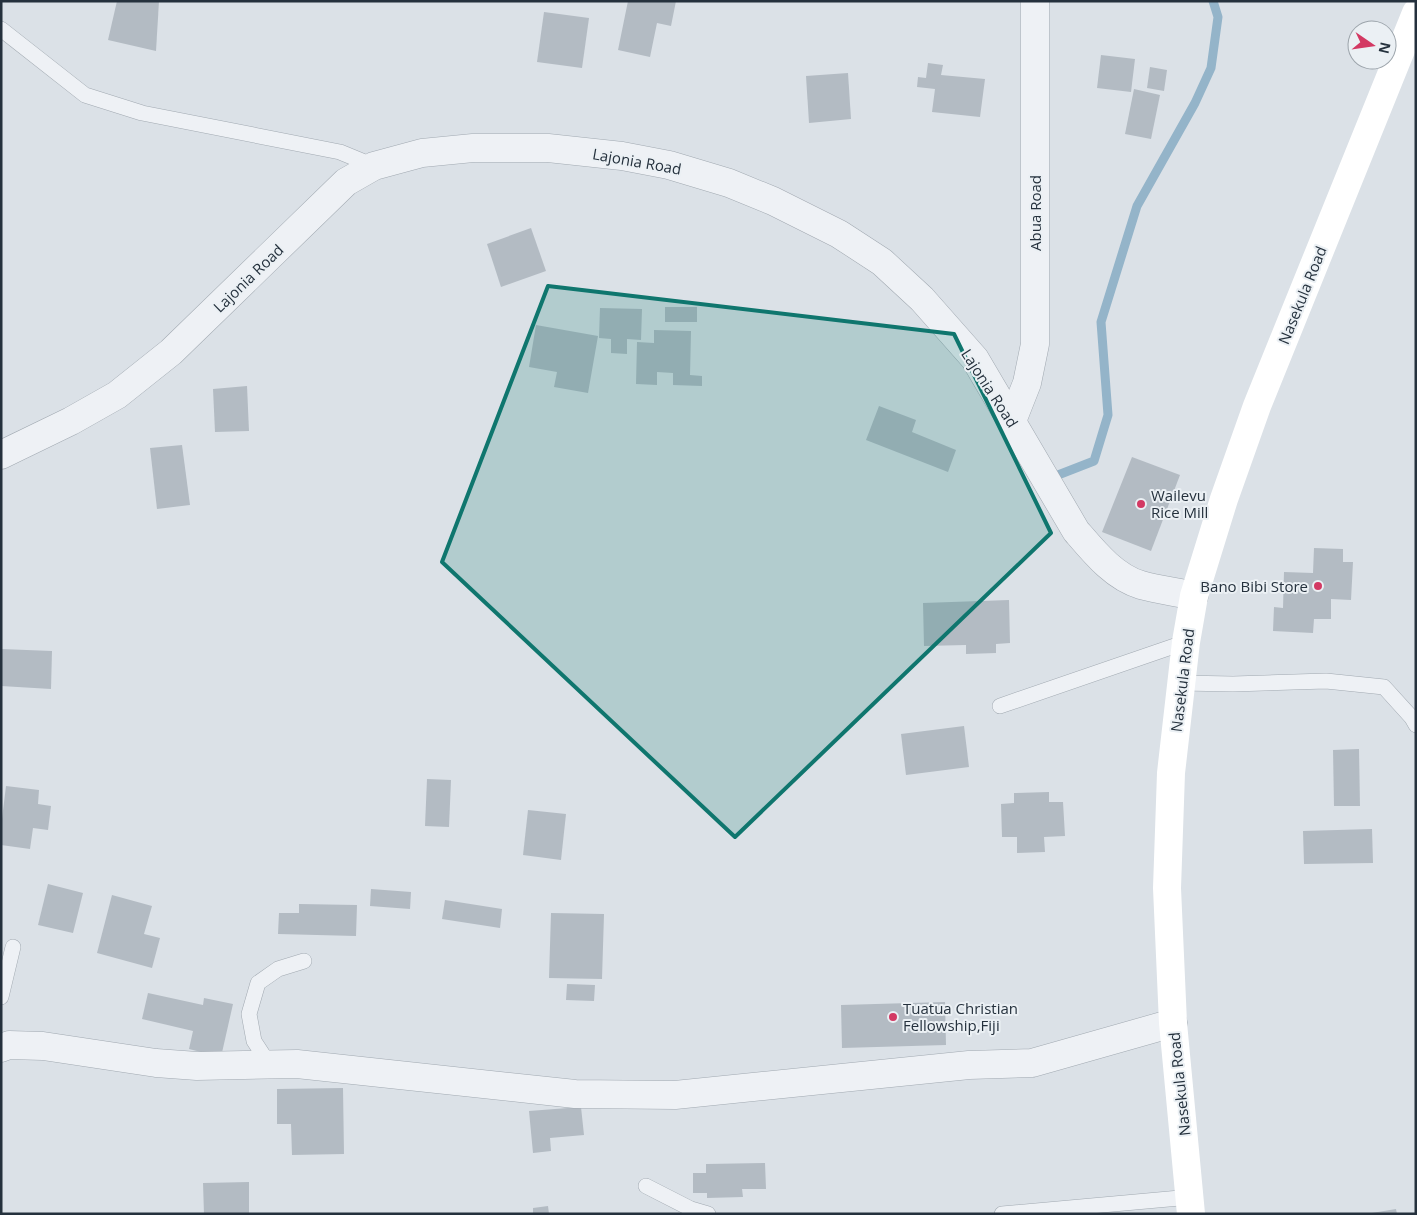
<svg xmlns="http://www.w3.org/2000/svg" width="1417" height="1215" font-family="'Open Sans',sans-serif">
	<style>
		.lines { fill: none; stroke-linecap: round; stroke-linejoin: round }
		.stream { stroke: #94b4c9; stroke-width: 9 }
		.building { fill: #b3bbc3 }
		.lane-casing { stroke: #a1a9b1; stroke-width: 16 }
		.street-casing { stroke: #a1a9b1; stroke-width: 29 }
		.lane { stroke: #eef1f5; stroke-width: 15 }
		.street { stroke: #eef1f5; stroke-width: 28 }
		.secondary { stroke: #fff; stroke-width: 28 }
		.marked { fill: #0f766e; fill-opacity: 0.2; stroke: #0f766e; stroke-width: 4; stroke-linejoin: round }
		.poi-dot { fill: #d33963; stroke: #ebf0f4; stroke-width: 2 }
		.labels { text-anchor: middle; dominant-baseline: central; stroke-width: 4; stroke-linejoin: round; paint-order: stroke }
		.street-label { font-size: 15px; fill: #25313d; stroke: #ebf0f4 }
		.poi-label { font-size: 15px; fill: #25313d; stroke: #ebf0f4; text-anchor: start }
	</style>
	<rect width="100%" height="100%" fill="#dbe1e7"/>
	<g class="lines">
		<polyline class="stream" points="1058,475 1094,461 1108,415 1101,322 1137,206 1195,103 1211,68 1218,17 1213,1"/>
	</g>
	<g class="building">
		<polygon points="117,1 159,1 156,51 108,40"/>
		<polygon points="628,1 676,1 671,26 657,23 650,57 618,50"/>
		<polygon points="544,12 589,18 582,68 537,62"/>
		<polygon points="1101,55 1135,59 1131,92 1097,88"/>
		<polygon points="928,63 943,65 941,75 985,79 980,117 932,112 935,89 917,87 918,77 926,78"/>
		<polygon points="1150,67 1167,70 1164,91 1147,88"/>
		<polygon points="848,73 851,119 809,123 806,76"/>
		<polygon points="1134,89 1160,95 1151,139 1125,134"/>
		<polygon points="531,228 546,271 501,287 487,244"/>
		<rect x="665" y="307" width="32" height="15"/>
		<polygon points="600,308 642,309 641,340 627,339 627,354 611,353 611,339 599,338"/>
		<polygon points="536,325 598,336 588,393 554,387 557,372 529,367"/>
		<polygon points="654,330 691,331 690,375 702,376 702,386 673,385 673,373 657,372 657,385 636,384 637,342 654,343"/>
		<polygon points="247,386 249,431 215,432 213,389"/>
		<polygon points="879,406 916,420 912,432 956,450 948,472 866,440"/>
		<polygon points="182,445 190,505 157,509 150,448"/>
		<polygon points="1132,457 1180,475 1151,551 1102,532"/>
		<polygon points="1314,548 1343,549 1343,562 1353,562 1351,600 1331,599 1331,619 1314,619 1313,633 1273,631 1274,607 1283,608 1284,572 1313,573"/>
		<polygon points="1009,600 1010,643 996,644 996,653 966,654 966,645 924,646 923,603"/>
		<polygon points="1,649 52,651 51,689 1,686"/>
		<polygon points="964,726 969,767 906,775 901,734"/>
		<polygon points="1359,749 1360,806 1334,806 1333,750"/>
		<polygon points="427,779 451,780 449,827 425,826"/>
		<polygon points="6,786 39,790 38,804 51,806 48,830 33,828 30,849 1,845 1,827"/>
		<polygon points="1049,792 1049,802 1063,802 1065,836 1044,837 1045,852 1017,853 1017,837 1002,837 1001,804 1014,803 1014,793"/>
		<polygon points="528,810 566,814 561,860 523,855"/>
		<polygon points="1372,829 1373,863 1304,864 1303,831"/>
		<polygon points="48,884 83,893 73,933 38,925"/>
		<polygon points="371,889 411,892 410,909 370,906"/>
		<polygon points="112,895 152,906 144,934 160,938 152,968 97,953"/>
		<polygon points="445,900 502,909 500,928 442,919"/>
		<polygon points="299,904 357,905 356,936 278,934 279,913 299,913"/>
		<polygon points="551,913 604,914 602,979 549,978"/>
		<polygon points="567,984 595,985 594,1001 566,1000"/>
		<polygon points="148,993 203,1005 204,998 233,1004 221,1057 189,1049 193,1031 142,1019"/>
		<polygon points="945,1002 946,1045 842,1048 841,1005"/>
		<polygon points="343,1088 344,1154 292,1155 291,1124 277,1124 277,1089"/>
		<polygon points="581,1107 584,1135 550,1138 551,1151 533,1153 529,1111"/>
		<polygon points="765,1163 766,1189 742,1189 743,1197 707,1198 707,1193 693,1193 693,1173 706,1173 706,1164"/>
		<polygon points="249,1182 249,1213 204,1214 203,1183"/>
		<polygon points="548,1206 549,1214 533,1214 533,1208"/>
		<polygon points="1396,1209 1397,1214 1372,1214 1372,1213"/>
	</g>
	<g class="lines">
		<defs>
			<g id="lane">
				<polyline points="1,29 85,95 142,113 340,152 374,166"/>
				<polyline points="1181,683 1233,684 1326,681 1384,687 1412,718 1416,725"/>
				<polyline points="1000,706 1186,642"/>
				<polyline points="1,997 13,947"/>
				<polyline points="269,1064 254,1041 249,1014 258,983 278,969 304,961"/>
				<polyline points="646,1186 691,1209 708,1214"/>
				<polyline points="1002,1214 1191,1197"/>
			</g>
			<g id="street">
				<polyline points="1012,421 1027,383 1035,344 1035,1"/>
				<path d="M1,455L71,421L117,395L171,352L346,182L374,166L422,153L473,148H548L622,156L669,165L729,183L773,201L839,234L882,262L922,299L975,359L1076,531C1094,552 1114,577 1141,585C1159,590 1177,592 1194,596"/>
				<polyline points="1,1048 9,1045 43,1046 156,1063 197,1066 297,1064 575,1094 675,1095 969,1065 1032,1063 1173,1023"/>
			</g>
		</defs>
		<use href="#lane" class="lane-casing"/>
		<use href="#street" class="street-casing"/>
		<use href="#lane" class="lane"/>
		<use href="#street" class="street"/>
		<polyline class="secondary" points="1191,1214 1173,1023 1167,888 1171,773 1186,642 1194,596 1224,499 1257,406 1416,13"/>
	</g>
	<path class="marked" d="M548,286L954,334L1051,533L735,837L442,562Z"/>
	<g class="poi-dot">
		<circle cx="1141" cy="504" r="5"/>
		<circle cx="1318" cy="586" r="5"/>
		<circle cx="893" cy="1017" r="5"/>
	</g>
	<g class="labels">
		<g class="street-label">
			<text transform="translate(637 161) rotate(10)">Lajonia Road</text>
			<text transform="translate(1035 213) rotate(-90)">Abua Road</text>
			<text transform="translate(248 278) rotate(-44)">Lajonia Road</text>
			<text transform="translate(1302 295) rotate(-68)">Nasekula Road</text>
			<text transform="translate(990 388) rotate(57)">Lajonia Road</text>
			<text transform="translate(1182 680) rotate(-83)">Nasekula Road</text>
			<text transform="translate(1179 1084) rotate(-96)">Nasekula Road</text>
		</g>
		<g class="poi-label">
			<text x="1151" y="495">Wailevu<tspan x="1151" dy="17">Rice Mill</tspan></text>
			<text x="1308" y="586" text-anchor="end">Bano Bibi Store</text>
			<text x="903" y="1008">Tuatua Christian<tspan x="903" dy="17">Fellowship,Fiji</tspan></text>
		</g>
	</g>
	<rect width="1417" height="1215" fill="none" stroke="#25313d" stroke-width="5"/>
	<g transform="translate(1372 45) rotate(103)"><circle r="24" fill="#ebf0f4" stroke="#9ca4ab"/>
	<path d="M0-4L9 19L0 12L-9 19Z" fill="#d33963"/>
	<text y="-8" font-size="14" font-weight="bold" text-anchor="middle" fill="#25313d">N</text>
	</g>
</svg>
